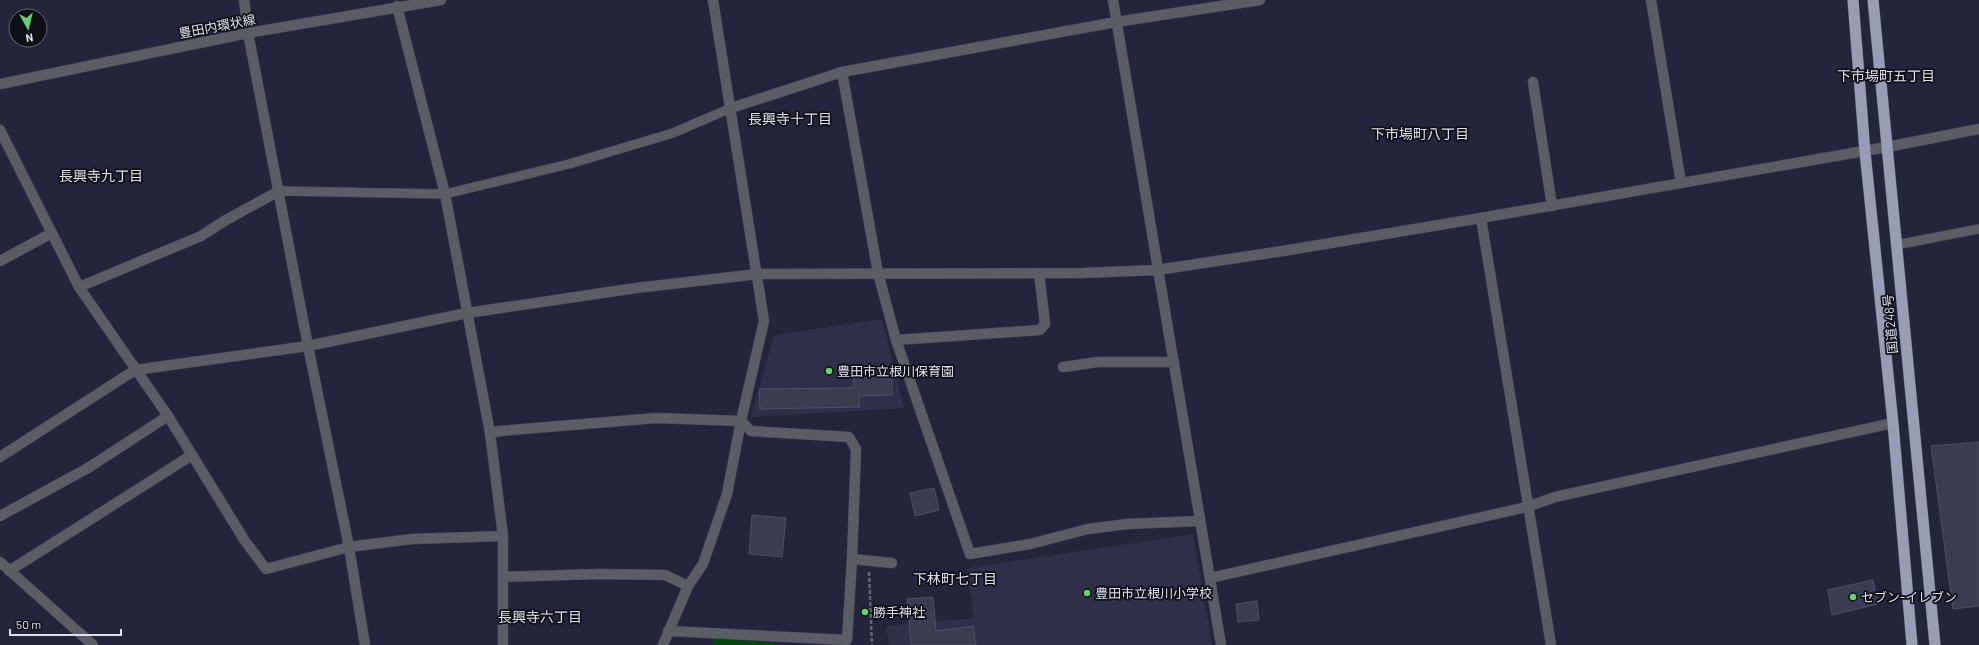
<svg xmlns="http://www.w3.org/2000/svg" width="1979" height="645" font-family="Barlow,'Noto Sans JP',sans-serif">
	<style>
		.built { fill: #2f2f49 }
		.green { fill: #064210 }
		.building { fill: #3b3b52; stroke: #4e4f66 }
		.lines { fill: none; stroke-linecap: round; stroke-linejoin: round }
		.service-casing { stroke: #424357; stroke-width: 10 }
		.minor-casing { stroke: #424357; stroke-width: 11 }
		.tertiary-casing { stroke: #424357; stroke-width: 11 }
		.trunk-casing { stroke: #424357; stroke-width: 12 }
		.path { stroke: #636477; stroke-width: 2.5; stroke-dasharray: 4 2; stroke-linecap: butt }
		.service { stroke: #5c5c67; stroke-width: 9 }
		.minor { stroke: #5c5c67; stroke-width: 10 }
		.tertiary { stroke: #5c5c67; stroke-width: 10 }
		.trunk { stroke: #9a9bb4; stroke-width: 11 }
		.poi-dot { fill: #61d46a; stroke: #0f0f18; stroke-width: 1.5 }
		.labels { text-anchor: middle; dominant-baseline: central; stroke-width: 3.5; stroke-linejoin: round; paint-order: stroke }
		.street-label { font-size: 13px; fill: #dfe0ee; stroke: #0f0f18 }
		.poi-label { font-size: 13px; fill: #dfe0ee; stroke: #0f0f18; text-anchor: start }
		.neighbourhood-label { font-size: 14px; fill: #dfe0ee; stroke: #0f0f18 }
	</style>
	<rect width="100%" height="100%" fill="#24253a"/>
	<g class="built">
		<polygon points="882,319 904,408 751,417 774,335"/>
		<polygon points="1193,534 1212,645 889,645 886,626 974,618 967,568"/>
	</g>
	<polygon class="green" points="713,639 773,642 776,645 713,645"/>
	<g class="building">
		<polygon points="892,375 892,395 859,396 860,407 760,409 759,389 854,388 853,376"/>
		<polygon points="1979,442 1979,606 1953,609 1931,446"/>
		<polygon points="934,488 939,510 915,516 910,493"/>
		<polygon points="752,515 786,518 782,557 749,554"/>
		<polygon points="1873,580 1878,604 1832,615 1828,590"/>
		<polygon points="933,597 936,631 973,626 976,645 911,645 907,599"/>
		<polygon points="1257,601 1259,620 1238,622 1236,604"/>
	</g>
	<g class="lines">
		<defs>
			<g id="service">
				<polyline points="279,191 445,194 569,164 673,133 731,108"/>
				<polyline points="1896,245 1979,229"/>
			</g>
			<g id="minor">
				<polyline points="1113,0 1221,645"/>
				<polyline points="1651,0 1681,183"/>
				<polyline points="397,6 445,194 490,433 503,536 503,645"/>
				<polyline points="842,72 878,273 896,340 970,554 1030,544 1088,529 1127,524 1200,521"/>
				<polyline points="1533,82 1552,206"/>
				<polyline points="731,108 842,72 1116,22 1260,0"/>
				<polyline points="0,130 79,287 168,416 245,541 266,569 349,547 412,539 503,536"/>
				<polyline points="1481,218 1551,645"/>
				<polyline points="0,261 52,233"/>
				<polyline points="79,287 201,236 226,220 279,191"/>
				<polyline points="896,340 1040,330 1045,324 1039,273"/>
				<polyline points="1063,367 1098,362 1174,362"/>
				<polyline points="490,433 500,431 657,418 741,421 751,431 849,437 856,449 852,559 847,640 668,631"/>
				<polyline points="0,457 135,370 308,346 467,313 636,288 758,274 1083,273 1157,270 1289,250 1481,218 1887,147"/>
				<polyline points="0,516 88,468 168,416"/>
				<polyline points="852,559 892,563"/>
				<polyline points="0,562 93,645"/>
				<polyline points="9,571 192,455"/>
				<polyline points="503,577 598,574 665,575 688,586"/>
				<polyline points="1210,578 1527,507 1555,497 1893,423"/>
				<polyline points="663,645 688,586 703,564 727,494 741,421 764,321 713,0"/>
			</g>
			<g id="tertiary">
				<polyline points="244,0 248,33 308,346 349,547 365,645"/>
				<polyline points="0,84 248,33 441,0"/>
				<polyline points="1887,147 1979,129"/>
			</g>
			<g id="trunk">
				<polyline points="1853,0 1865,152 1893,423 1912,645"/>
				<polyline points="1873,0 1935,645"/>
			</g>
		</defs>
		<use href="#service" class="service-casing"/>
		<use href="#minor" class="minor-casing"/>
		<use href="#tertiary" class="tertiary-casing"/>
		<use href="#trunk" class="trunk-casing"/>
		<polyline class="path" points="869,572 872,645"/>
		<use href="#service" class="service"/>
		<use href="#minor" class="minor"/>
		<use href="#tertiary" class="tertiary"/>
		<use href="#trunk" class="trunk"/>
	</g>
	<g class="poi-dot">
		<circle cx="829" cy="371" r="4"/>
		<circle cx="1087" cy="593" r="4"/>
		<circle cx="1853" cy="597" r="4"/>
		<circle cx="865" cy="612" r="4"/>
	</g>
	<g class="labels">
		<g class="street-label">
			<text transform="translate(217 26) rotate(-11)">豊田内環状線</text>
			<text transform="translate(1890 324) rotate(-95)">国道248号</text>
		</g>
		<g class="poi-label">
			<text x="837" y="371">豊田市立根川保育園</text>
			<text x="1095" y="593">豊田市立根川小学校</text>
			<text x="1861" y="597">セブン-イレブン</text>
			<text x="873" y="612">勝手神社</text>
		</g>
		<g class="neighbourhood-label">
			<text x="1886" y="75">下市場町五丁目</text>
			<text x="790" y="118">長興寺十丁目</text>
			<text x="1420" y="133">下市場町八丁目</text>
			<text x="101" y="175">長興寺九丁目</text>
			<text x="955" y="578">下林町七丁目</text>
			<text x="540" y="616">長興寺六丁目</text>
		</g>
	</g>
	<g transform="translate(28 28) rotate(172)"><circle r="19" fill="#0f0f18" stroke="#62636e"/>
	<path d="M0-3L7 15L0 10L-7 15Z" fill="#61d46a"/>
	<text y="-6" font-size="11" font-weight="bold" text-anchor="middle" fill="#dfe0ee">N</text>
	</g>
	<path d="M10 629v6h111v-6" fill="none" stroke="#dfe0ee" stroke-width="2"/>
	<text x="16" y="629" font-size="12" fill="#dfe0ee" stroke="#0f0f18" stroke-width="3" paint-order="stroke">50 m</text>
</svg>
